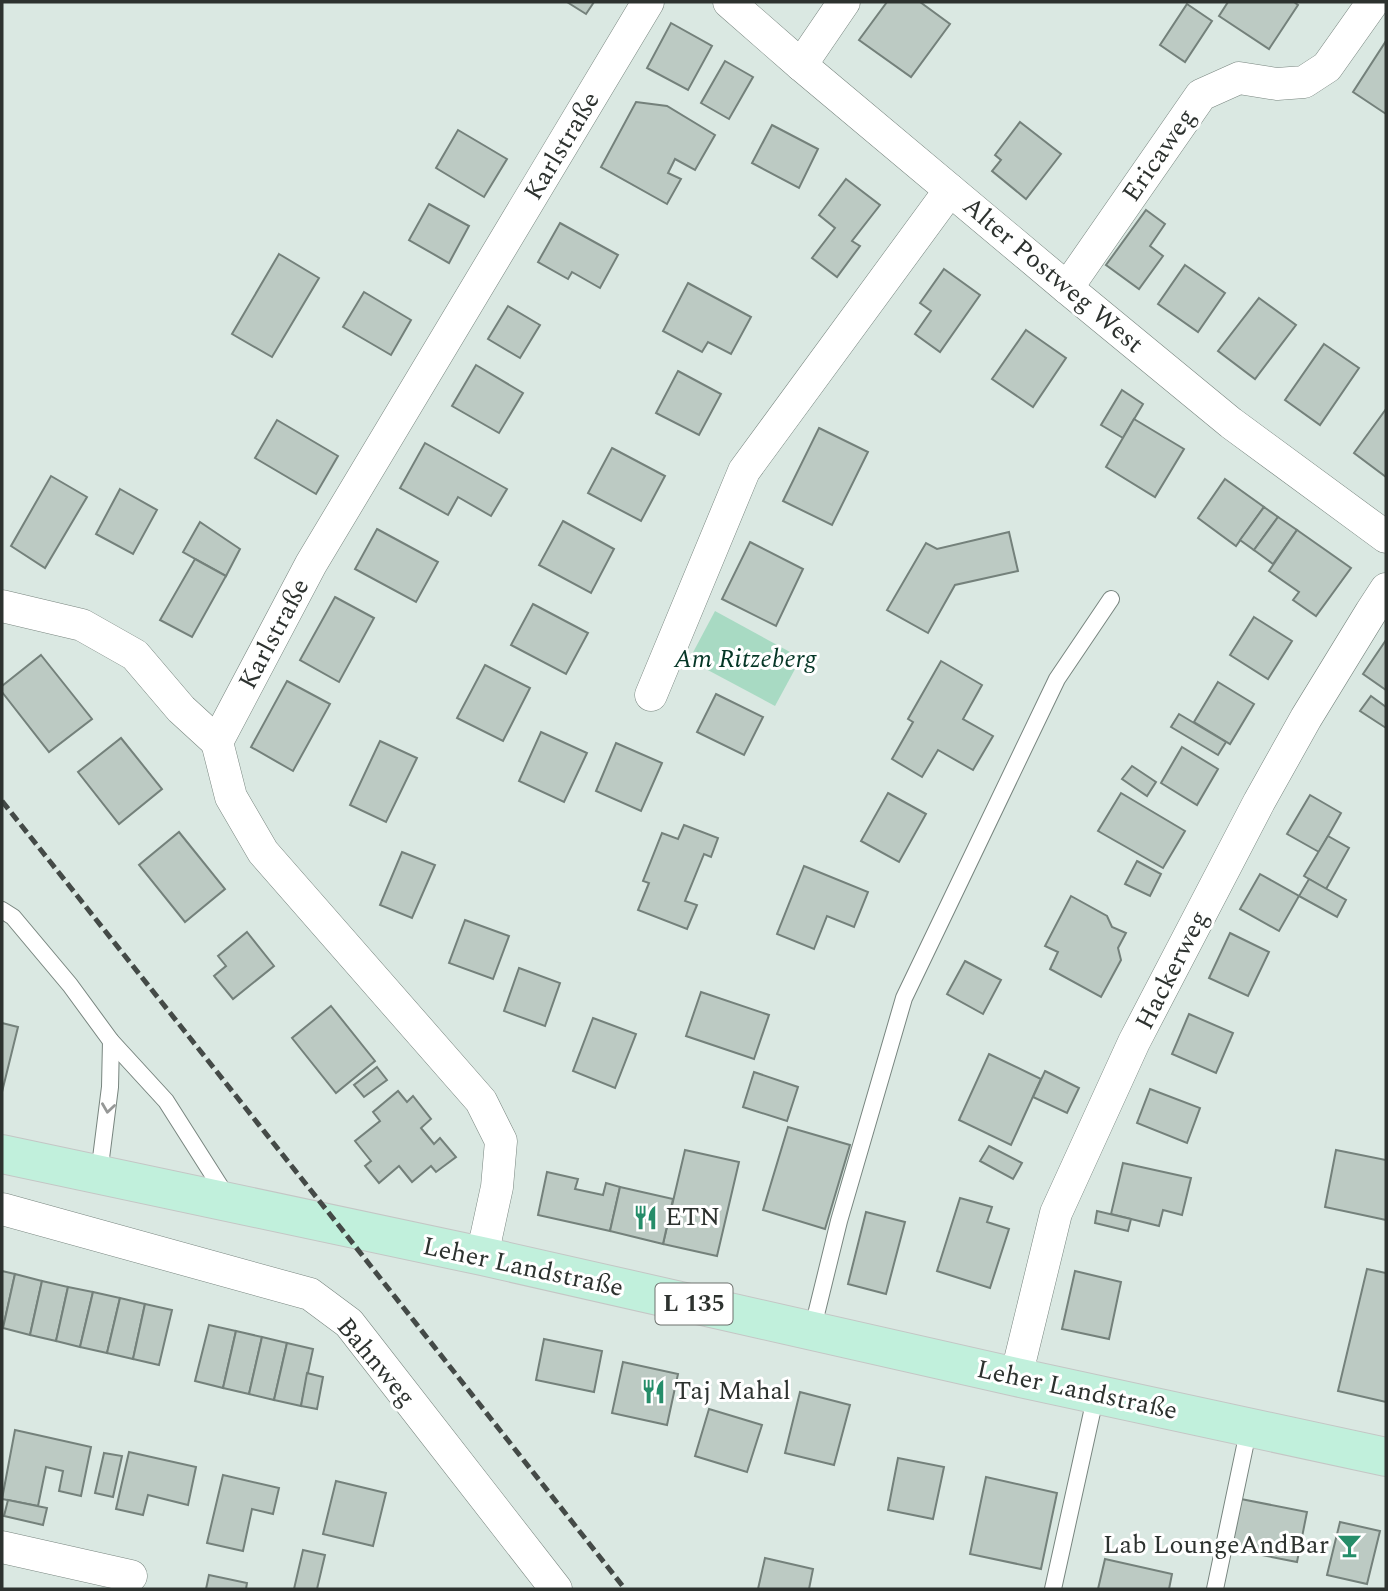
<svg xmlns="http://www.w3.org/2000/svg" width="1388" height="1591" font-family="Spectral,serif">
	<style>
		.green { fill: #a8dac3 }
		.building { fill: #bccac3; stroke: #74817b; stroke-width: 2 }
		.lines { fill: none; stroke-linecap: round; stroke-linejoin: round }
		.lane-casing { stroke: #78857f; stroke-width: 18 }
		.street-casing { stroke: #78857f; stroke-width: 33 }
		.primary-casing { stroke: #c4c6c5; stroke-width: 40 }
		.lane { stroke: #fff; stroke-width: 16 }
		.street { stroke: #fff; stroke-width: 32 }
		.primary { stroke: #c1f0dc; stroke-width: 38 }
		.rail { stroke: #444a47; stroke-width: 5; stroke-dasharray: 10 5; stroke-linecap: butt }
		.oneway { stroke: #969897 }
		.labels { text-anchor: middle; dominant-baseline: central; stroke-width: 6; stroke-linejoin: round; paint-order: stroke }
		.shield { fill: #fff; stroke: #6c706d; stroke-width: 2 }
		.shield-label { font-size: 24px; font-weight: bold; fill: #2d322f }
		.street-label { font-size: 26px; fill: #2d322f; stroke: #fff }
		.park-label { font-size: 26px; font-style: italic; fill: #053626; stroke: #fff }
		.poi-label { font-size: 26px; fill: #2d322f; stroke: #fff; text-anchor: start }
	</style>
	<rect width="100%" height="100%" fill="#dae8e2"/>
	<polygon class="green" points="715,611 801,658 775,706 689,660"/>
	<g class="building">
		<polygon points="567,2 594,2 586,14"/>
		<polygon points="887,2 920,2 950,24 911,77 859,40"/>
		<polygon points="1228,2 1294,2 1298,5 1269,49 1219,16"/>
		<polygon points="1187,4 1212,21 1185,62 1160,45"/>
		<polygon points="671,23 712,46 688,90 647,68"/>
		<polygon points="1386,41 1386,114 1353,92"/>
		<polygon points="725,61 753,77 729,119 701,103"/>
		<polygon points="636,102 667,106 715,135 695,170 675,159 668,173 681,179 667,204 601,167"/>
		<polygon points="1020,122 1061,154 1026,199 992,171 1001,160 995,155"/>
		<polygon points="772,125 818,149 799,188 752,163"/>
		<polygon points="458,130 507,159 484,197 436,168"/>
		<polygon points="846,179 880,205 852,241 860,246 837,277 812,258 835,228 819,215"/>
		<polygon points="429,204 469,226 449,263 409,240"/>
		<polygon points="1146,210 1165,224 1150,246 1163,256 1139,289 1106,265"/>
		<polygon points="560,223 618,255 600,288 572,272 568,279 538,262"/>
		<polygon points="279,254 319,278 272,357 232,334"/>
		<polygon points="1185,265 1225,293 1198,332 1158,304"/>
		<polygon points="944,269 980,295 940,352 915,334 931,311 920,303"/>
		<polygon points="688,283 751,317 731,354 708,342 702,352 663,331"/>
		<polygon points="364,292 411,320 391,355 343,327"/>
		<polygon points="1259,298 1296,325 1255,379 1218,351"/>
		<polygon points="508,306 540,325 520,358 488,339"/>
		<polygon points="1026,330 1066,358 1033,407 992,379"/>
		<polygon points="1324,344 1359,368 1320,425 1285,400"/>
		<polygon points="476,365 523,393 499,433 452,406"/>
		<polygon points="678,371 721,394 699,435 656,413"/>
		<polygon points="1122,390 1143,404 1123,438 1101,425"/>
		<polygon points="1386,409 1386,477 1354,453"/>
		<polygon points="1134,419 1184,449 1155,497 1106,467"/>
		<polygon points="277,420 338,456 316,494 255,458"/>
		<polygon points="819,428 868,452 832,525 783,501"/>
		<polygon points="425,443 507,489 491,516 458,497 448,515 400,488"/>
		<polygon points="612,448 665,476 641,521 588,493"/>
		<polygon points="51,476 87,497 45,568 11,546"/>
		<polygon points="1225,479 1264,507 1236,546 1198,518"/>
		<polygon points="120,489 157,510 133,554 96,534"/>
		<polygon points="1264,507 1278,517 1254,550 1240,540"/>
		<polygon points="1278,517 1297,530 1273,564 1254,550"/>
		<polygon points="563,521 614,549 591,593 539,565"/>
		<polygon points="200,522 240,549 226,576 183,552"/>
		<polygon points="377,529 438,562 416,602 355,569"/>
		<polygon points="1297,530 1351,568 1316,616 1293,600 1299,592 1269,571"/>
		<polygon points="1009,532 1018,571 955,585 928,633 887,610 926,543 937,549"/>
		<polygon points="750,542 803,569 776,626 722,599"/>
		<polygon points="195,559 226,576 192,637 160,620"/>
		<polygon points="335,597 374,618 339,682 300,660"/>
		<polygon points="533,604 588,633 566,674 511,645"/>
		<polygon points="1254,617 1292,641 1268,679 1230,655"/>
		<polygon points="1386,640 1386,690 1363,674"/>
		<polygon points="41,655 92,719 49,752 2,692 2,686"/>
		<polygon points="941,661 982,685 963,719 993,736 973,770 938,750 922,777 892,759 913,722 908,719"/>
		<polygon points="485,665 530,688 503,741 457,718"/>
		<polygon points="287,681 330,704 293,771 251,747"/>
		<polygon points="1218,682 1254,704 1230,744 1194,722"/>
		<polygon points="716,694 763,717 744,755 697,732"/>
		<polygon points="1371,696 1386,707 1386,728 1360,711"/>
		<polygon points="1179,714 1226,742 1218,755 1171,727"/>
		<polygon points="541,732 587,753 564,802 519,781"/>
		<polygon points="121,738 162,789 119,824 78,772"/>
		<polygon points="380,741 417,758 386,822 350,805"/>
		<polygon points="616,743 662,763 641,811 596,791"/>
		<polygon points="1182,747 1218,769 1197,805 1161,783"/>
		<polygon points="1132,766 1156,782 1147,796 1122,779"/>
		<polygon points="888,793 926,814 899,862 861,841"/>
		<polygon points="1121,793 1185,831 1163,868 1098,831"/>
		<polygon points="1310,795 1341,813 1319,852 1287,834"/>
		<polygon points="684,825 718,838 711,857 704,854 685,901 697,905 687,929 638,910 649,883 643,881 662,833 678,839"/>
		<polygon points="179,832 225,889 185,922 139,865"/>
		<polygon points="1328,836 1349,848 1326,889 1304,876"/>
		<polygon points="402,852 435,865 412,918 380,905"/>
		<polygon points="1137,861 1161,874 1150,896 1125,884"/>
		<polygon points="804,866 868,892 854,927 827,916 814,949 777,934"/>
		<polygon points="1260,874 1299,896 1279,931 1240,909"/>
		<polygon points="1309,879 1346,900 1337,917 1299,896"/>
		<polygon points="1071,896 1107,916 1112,927 1126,933 1118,948 1121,960 1101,997 1050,969 1058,952 1045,946"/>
		<polygon points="465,920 509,936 493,979 449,963"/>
		<polygon points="247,932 274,966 233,999 214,976 226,966 218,956"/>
		<polygon points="1230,933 1269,952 1248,996 1209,978"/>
		<polygon points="965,961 1001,980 983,1014 947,994"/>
		<polygon points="519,968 560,983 545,1026 504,1011"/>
		<polygon points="701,992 769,1015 754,1059 686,1036"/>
		<polygon points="331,1006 375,1061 336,1093 292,1038"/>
		<polygon points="1189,1014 1233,1033 1216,1073 1172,1054"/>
		<polygon points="593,1018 636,1034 615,1088 573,1071"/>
		<polygon points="2,1023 18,1027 2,1092"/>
		<polygon points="989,1054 1041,1079 1011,1145 959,1120"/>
		<polygon points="377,1067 387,1080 364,1097 354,1085"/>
		<polygon points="1045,1071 1079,1088 1067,1113 1033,1097"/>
		<polygon points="754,1072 798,1087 787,1121 743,1107"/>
		<polygon points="1150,1089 1200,1108 1187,1143 1137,1123"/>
		<polygon points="398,1091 407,1102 413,1096 431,1119 421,1128 434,1144 440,1138 456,1157 436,1172 431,1166 412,1182 399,1166 379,1183 365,1166 371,1161 355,1141 380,1121 373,1112"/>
		<polygon points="788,1127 850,1145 825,1229 763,1210"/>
		<polygon points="989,1146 1022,1163 1013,1179 980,1161"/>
		<polygon points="685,1150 739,1162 717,1256 663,1244"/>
		<polygon points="1336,1150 1386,1160 1386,1220 1325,1207"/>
		<polygon points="1123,1163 1191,1178 1182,1215 1163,1210 1159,1226 1111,1214"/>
		<polygon points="547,1172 578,1179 575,1189 603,1195 606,1183 620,1187 610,1231 538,1215"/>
		<polygon points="620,1187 673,1199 663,1244 610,1231"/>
		<polygon points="960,1198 992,1207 987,1222 1009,1229 990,1288 937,1271"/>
		<polygon points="1097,1211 1131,1219 1128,1231 1095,1223"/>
		<polygon points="866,1212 905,1222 886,1294 848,1284"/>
		<polygon points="1367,1269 1386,1273 1386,1402 1338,1391"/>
		<polygon points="2,1271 15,1274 3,1328 2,1328"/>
		<polygon points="1075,1271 1121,1282 1109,1339 1062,1329"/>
		<polygon points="15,1274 42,1281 30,1335 3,1328"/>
		<polygon points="42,1281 68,1287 56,1341 30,1335"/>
		<polygon points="68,1287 93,1292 80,1347 56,1341"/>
		<polygon points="93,1292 120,1298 107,1353 80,1347"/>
		<polygon points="120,1298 145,1304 133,1359 107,1353"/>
		<polygon points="145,1304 172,1310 159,1365 133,1359"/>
		<polygon points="209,1325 236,1331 223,1388 195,1381"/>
		<polygon points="236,1331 262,1337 249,1394 223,1388"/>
		<polygon points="262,1337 287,1343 274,1400 249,1394"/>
		<polygon points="544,1339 602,1351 594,1392 536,1380"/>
		<polygon points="287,1343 313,1349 301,1406 274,1400"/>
		<polygon points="623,1362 678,1374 667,1425 612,1413"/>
		<polygon points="307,1373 323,1377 317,1409 301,1406"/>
		<polygon points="800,1392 850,1405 834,1465 785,1453"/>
		<polygon points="709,1409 762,1425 747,1472 695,1456"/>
		<polygon points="15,1430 91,1447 81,1496 59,1491 63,1471 46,1467 38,1506 2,1499"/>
		<polygon points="129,1452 196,1467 188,1505 148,1495 143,1515 116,1509"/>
		<polygon points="104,1453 122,1456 113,1497 95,1493"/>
		<polygon points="898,1458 944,1467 933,1519 888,1510"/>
		<polygon points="223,1475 279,1488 273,1514 252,1509 243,1551 207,1543"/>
		<polygon points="986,1477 1057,1493 1041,1569 970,1554"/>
		<polygon points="336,1481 386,1493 373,1546 323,1534"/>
		<polygon points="1241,1499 1307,1512 1297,1562 1231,1549"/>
		<polygon points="8,1500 47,1508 43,1525 4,1516"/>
		<polygon points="1340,1522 1380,1531 1367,1584 1327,1575"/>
		<polygon points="303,1550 325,1555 317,1589 294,1589"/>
		<polygon points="765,1558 813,1569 809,1589 758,1589"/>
		<polygon points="1105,1559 1172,1574 1169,1589 1098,1589"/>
		<polygon points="209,1575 247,1583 246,1589 206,1589"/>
	</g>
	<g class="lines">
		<defs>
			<g id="lane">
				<polyline points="2,910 13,917 70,985 111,1041 166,1101 227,1197"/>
				<polyline points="99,1174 110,1087 111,1041"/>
				<polyline points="812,1331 839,1221 904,998 1057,679 1111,599"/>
				<polyline points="1053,1589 1096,1394"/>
				<polyline points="1215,1589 1249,1427"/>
			</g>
			<g id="street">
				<polyline points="729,2 801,65 1067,288 1231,423 1386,537"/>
				<polyline points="801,65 844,2"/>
				<polyline points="1067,288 1201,95 1239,78 1277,84 1304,82 1327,67 1373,2"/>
				<polyline points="2,606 82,625 135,655 181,709 217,742"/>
				<polyline points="651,695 744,471 950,190"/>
				<polyline points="2,1209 310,1294 349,1323 556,1589"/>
				<polyline points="482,1256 497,1187 501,1141 481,1101 263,852 231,797 217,742 311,564 648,2"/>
				<polyline points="1016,1377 1056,1213 1134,1042 1259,802 1306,718 1371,612 1386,589"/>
				<polyline points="2,1547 131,1576"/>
			</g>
			<polyline id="primary" points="2,1154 482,1256 1016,1377 1386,1457"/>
		</defs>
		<use href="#lane" class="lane-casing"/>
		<use href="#street" class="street-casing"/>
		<use href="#primary" class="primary-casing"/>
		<use href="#lane" class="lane"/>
		<use href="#street" class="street"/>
		<use href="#primary" class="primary"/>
		<polyline class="rail" points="2,801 340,1227 625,1589"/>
	</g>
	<defs><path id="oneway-chevron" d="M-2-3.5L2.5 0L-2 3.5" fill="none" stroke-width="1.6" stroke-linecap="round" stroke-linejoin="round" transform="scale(1.75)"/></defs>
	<use class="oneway" href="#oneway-chevron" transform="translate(108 1108) rotate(98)"/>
	<defs>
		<symbol id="restaurant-bare" viewBox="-9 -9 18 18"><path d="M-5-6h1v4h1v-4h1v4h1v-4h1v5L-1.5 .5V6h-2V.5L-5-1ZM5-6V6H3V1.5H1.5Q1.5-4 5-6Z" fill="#258d69" stroke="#fff" stroke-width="2.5" paint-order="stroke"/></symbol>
		<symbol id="bar-bare" viewBox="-9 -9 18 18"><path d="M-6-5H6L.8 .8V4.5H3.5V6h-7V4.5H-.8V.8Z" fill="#258d69" stroke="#fff" stroke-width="2.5" paint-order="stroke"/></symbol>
	</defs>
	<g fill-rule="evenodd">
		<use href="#restaurant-bare" x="628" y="1200" width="35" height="35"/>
		<use href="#restaurant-bare" x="636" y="1374" width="35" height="35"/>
		<use href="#bar-bare" x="1332" y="1528" width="35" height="35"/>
	</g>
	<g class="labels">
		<rect class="shield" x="655.5" y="1283.5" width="77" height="41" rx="5"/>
		<g class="shield-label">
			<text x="694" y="1304">L 135</text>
		</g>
		<g class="street-label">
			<text transform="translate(562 146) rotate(-59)">Karlstraße</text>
			<text transform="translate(1159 155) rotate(-55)">Ericaweg</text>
			<text transform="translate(1053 275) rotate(40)">Alter Postweg West</text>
			<text transform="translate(274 634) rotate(-62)">Karlstraße</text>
			<text transform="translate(1172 970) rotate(-63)">Hackerweg</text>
			<text transform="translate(523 1267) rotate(12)">Leher Landstraße</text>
			<text transform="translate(376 1362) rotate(50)">Bahnweg</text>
			<text transform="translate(1077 1390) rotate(12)">Leher Landstraße</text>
		</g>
		<g class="park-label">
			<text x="745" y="659">Am Ritzeberg</text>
		</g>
		<g class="poi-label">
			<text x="665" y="1217">ETN</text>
			<text x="674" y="1391">Taj Mahal</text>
			<text x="1329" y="1545" text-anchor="end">Lab LoungeAndBar</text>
		</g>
	</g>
	<rect width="1388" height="1591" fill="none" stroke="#2d322f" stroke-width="7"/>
</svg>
